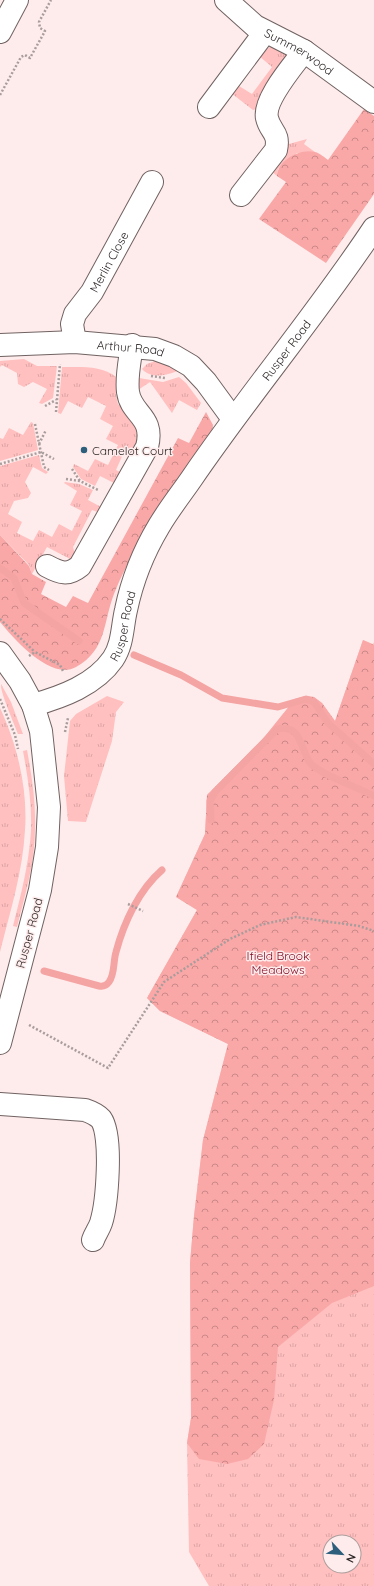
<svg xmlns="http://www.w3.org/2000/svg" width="374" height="1586" font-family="Quicksand,sans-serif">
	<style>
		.grass { fill: url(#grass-tufts); fill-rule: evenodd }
		.forest { fill: url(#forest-crowns) }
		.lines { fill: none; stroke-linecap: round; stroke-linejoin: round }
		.stream { stroke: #f4a4a3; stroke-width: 7 }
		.minor-casing { stroke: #716262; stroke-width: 24 }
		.path { stroke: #a99c9c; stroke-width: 2.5; stroke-dasharray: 2 2; stroke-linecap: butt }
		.minor { stroke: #fff; stroke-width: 22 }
		.poi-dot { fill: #2d5f7c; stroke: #feecec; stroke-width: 1.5 }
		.labels { text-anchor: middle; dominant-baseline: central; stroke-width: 3; stroke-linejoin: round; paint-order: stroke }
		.street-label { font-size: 12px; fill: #2e2727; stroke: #feecec }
		.poi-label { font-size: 12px; fill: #2e2727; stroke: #feecec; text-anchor: start }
		.park-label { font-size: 12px; fill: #7e031c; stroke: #feecec }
	</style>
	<defs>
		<pattern id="grass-tufts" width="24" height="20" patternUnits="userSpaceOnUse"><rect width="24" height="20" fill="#ffc0bf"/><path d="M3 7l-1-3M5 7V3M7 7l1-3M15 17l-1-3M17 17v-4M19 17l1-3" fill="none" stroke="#dba5a4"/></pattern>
		<pattern id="forest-crowns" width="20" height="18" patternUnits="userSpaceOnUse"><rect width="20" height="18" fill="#f9a8a7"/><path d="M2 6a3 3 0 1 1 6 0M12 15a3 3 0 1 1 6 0" fill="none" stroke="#ca8988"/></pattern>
	</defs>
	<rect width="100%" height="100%" fill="#feecec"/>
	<g class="grass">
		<path d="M271,46L288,50C289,73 257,86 257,109L253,110L231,93L239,86L252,94L272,67L259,56Z"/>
		<polygon points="307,139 304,144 315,152 297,153 278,169 277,176 271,171 285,145"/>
		<polygon points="24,359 37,366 57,366 53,398 42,404 39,403 47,389 33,382 24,387 18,384 17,373 2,365 0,367 0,361"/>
		<path d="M158,360L180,370C168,375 152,380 142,369L147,364Z"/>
		<path d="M62,367C80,367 102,365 116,377V396L118,404L132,419L139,437L133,456L124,452L116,470L120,472V475L116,484L100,476L95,486L81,479L73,467L74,464L88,471L95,459L108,465L118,445L106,439L113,426L100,419L106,406L88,397L82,408L68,401L61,414L58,413Z"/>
		<polygon points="179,377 186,383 201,403 197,410 179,400 172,413 150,382 138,390 136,381 139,378 163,382"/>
		<polygon points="31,422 33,423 38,450 0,461 0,438 3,439 9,428 23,435"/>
		<polygon points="39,455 42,468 48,472 46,474 33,467 25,482 31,493 28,498 14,501 8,514 22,522 17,533 33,541 39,530 52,537 59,524 72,531 82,511 70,505 77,491 64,483 65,482 79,484 93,490 88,500 103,508 100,513 92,510 73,547 76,558 72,560 47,547 32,574 29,565 0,535 0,466"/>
		<path d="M363,640L373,644L374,642V1586H209L189,1552L187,1443L191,1418L190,1263L194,1216L203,1140L228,1044L160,1011L147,998L197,910L176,897L205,834L207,795L262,740L295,699L306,696L314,697L322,703L335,721ZM330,1542H354V1566H330Z"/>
		<path d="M1,684L11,702L23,734H18C14,723 0,692 1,684Z"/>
		<polygon points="107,696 124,702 116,712 112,741 86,822 68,821 64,776 70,721 76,714"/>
		<path d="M0,708C17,744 28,789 25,830C23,871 10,912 0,952Z"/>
		<path d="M27,750C32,777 36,803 35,830C35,863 25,895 17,927L13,926C21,895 29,863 31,831C32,804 28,778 23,751Z"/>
	</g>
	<g class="forest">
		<path d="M364,109L374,116V194L326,263L259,219L286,182L277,176C278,160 300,148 315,152C320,153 325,158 328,160Z"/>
		<path d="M206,412L213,425L211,436C177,487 137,536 114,594C103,622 107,650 76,667C51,681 15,640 0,622V535L29,566L32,574L46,582L41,594L66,607L73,596L88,603L178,438L189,443Z"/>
		<polygon points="363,640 374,645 374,1286 332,1303 278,1347 274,1400 264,1444 248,1459 227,1464 199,1459 187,1443 191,1418 190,1263 194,1216 203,1140 228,1044 160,1011 147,998 197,910 176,897 205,834 207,795 262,740 295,699 306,696 314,697 322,703 335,721"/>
	</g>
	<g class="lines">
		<g class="stream">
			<polyline points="0,568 14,578 24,603 79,641"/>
			<polyline points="134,655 181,675 222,698 278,707 306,699 314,702 328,723 374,764"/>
			<path d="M211,820L210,801L215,792L277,729C302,724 300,748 310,763C319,774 359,788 374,796"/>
			<path d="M44,971L99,986C103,987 106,986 109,982C115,974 113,962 116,952C124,922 139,890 162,870"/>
		</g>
		<defs>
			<g id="minor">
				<path id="s1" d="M226,0L255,26L304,51L374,102"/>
				<polyline points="0,32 17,0"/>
				<polyline points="209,107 265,32"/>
				<path d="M241,195L276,150C280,132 270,132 267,118C263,100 293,66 304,51"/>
				<path id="s2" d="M75,342L72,324L75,314L92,292L152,182"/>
				<path id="s3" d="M0,345L75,342L155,349L174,356L191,366L206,382L233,419"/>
				<path d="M47,566C60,573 68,576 80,566L147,447C155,416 131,415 128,392C126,377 130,360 132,345"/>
				<polyline points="0,653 20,681 33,705 41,731 49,807 47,847 40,890 0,1043"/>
				<path id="s4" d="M33,705C62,697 95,685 113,659C123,644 122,627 126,610C132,581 144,551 159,526C169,509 181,494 192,478C250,393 317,314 374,228"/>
				<path d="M0,1104L85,1110C91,1112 96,1114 101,1119C113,1136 107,1204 101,1223C99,1229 95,1234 93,1240"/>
			</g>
		</defs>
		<use href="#minor" class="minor-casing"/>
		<g class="path">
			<polyline points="0,95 21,57 25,55 30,58 45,31 40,28 39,22 51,0"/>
			<polyline points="151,376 165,378"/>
			<polyline points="45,406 56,400"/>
			<polyline points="56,412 60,364"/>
			<polyline points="35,424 44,467 49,470"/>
			<polyline points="39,444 46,430"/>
			<polyline points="0,464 41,452 54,459"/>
			<polyline points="72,469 80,481"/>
			<polyline points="66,479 80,481 98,490"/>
			<polyline points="0,619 35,652"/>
			<polyline points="29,656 35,652 60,665 63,671"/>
			<polyline points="0,699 15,735 18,749"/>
			<polyline points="65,732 68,718"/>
			<polyline points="128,904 143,911"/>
			<polyline points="29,1025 108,1068 164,982 230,939 260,925 296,917 359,926 374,931"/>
		</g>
		<use href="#minor" class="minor"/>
	</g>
	<circle class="poi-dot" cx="84" cy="450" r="4"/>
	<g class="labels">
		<g class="street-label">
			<text stroke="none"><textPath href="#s1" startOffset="90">Summerwood</textPath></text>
			<text stroke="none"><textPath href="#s2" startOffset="91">Merlin Close</textPath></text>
			<text stroke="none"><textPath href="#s3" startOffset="131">Arthur Road</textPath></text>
			<text stroke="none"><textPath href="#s4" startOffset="453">Rusper Road</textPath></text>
			<text stroke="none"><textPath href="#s4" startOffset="129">Rusper Road</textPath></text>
			<text transform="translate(29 933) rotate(-75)">Rusper Road</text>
		</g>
		<g class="poi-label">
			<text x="92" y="450">Camelot Court</text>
		</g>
		<g class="park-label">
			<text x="278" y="955">Ifield Brook<tspan x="278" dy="14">Meadows</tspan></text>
		</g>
	</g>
	<g transform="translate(342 1554) rotate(116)"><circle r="19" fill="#feecec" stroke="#ab9d9d"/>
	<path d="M0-3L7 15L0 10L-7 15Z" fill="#2d5f7c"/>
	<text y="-6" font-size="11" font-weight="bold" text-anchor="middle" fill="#2e2727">N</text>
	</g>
</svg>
